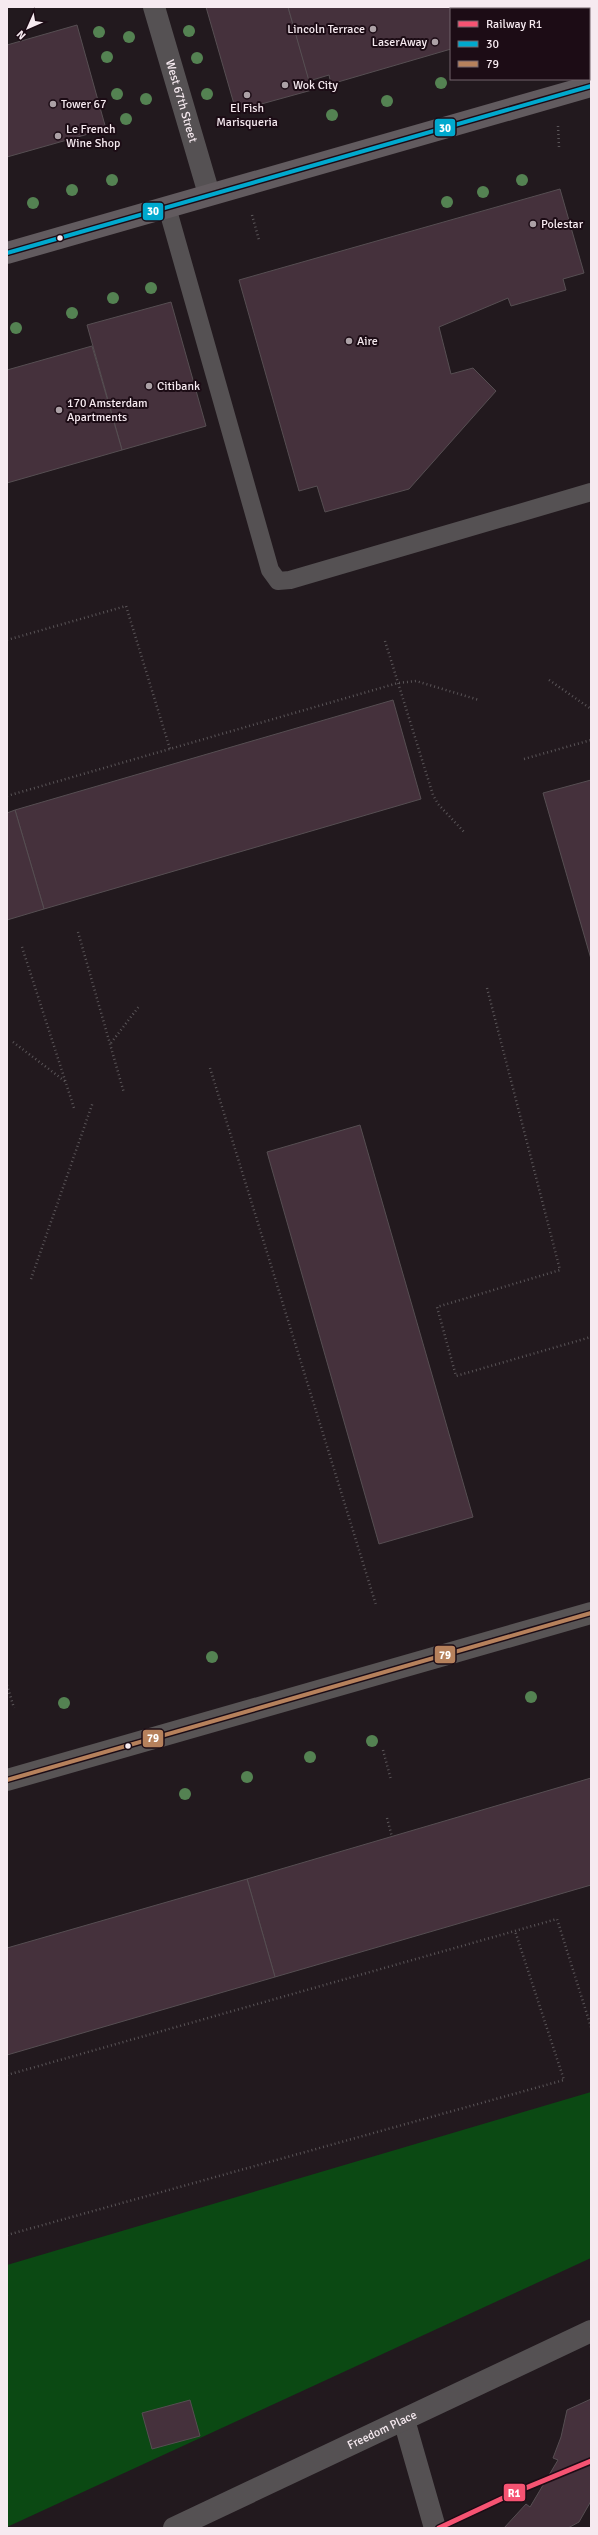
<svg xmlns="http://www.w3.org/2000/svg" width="598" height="2535" font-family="Signika,sans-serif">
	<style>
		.green { fill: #0b4913 }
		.building { fill: #45313c; stroke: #564e52 }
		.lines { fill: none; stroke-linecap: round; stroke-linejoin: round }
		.path { stroke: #5a5558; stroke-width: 2.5; stroke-dasharray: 1 3; stroke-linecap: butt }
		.lane { stroke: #555153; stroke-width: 18 }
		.street { stroke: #555153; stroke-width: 22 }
		.secondary { stroke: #585455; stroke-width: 22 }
		.primary { stroke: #625b5f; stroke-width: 22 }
		.bus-1-casing { stroke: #1c0c15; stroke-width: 7 }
		.bus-2-casing { stroke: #1c0c15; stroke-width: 7 }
		.bus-1 { stroke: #00a9ce; stroke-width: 4 }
		.bus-2 { stroke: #b6815c; stroke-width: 4 }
		.rail-1-casing { stroke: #1c0c15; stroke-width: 8 }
		.rail-1 { stroke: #f65372; stroke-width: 5 }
		.tree { fill: #548252 }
		.poi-dot { fill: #aca1a6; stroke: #1c0c15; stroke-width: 1.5 }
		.bus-dot { fill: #f6eaf0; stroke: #1c0c15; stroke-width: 1.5 }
		.labels { text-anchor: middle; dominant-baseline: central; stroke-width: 4; stroke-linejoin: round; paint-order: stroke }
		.poi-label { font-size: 12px; fill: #f6eaf0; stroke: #1c0c15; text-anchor: start }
		.street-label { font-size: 12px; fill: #f6eaf0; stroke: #1c0c15 }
		.line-badge { stroke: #1c0c15; stroke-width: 1.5 }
		.badge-label { font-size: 11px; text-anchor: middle; font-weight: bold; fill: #fff }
	</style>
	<rect width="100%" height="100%" fill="#22191e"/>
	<polygon class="green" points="591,2092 591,2258 7,2527 7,2265"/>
	<g class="building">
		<polygon points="206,7 288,7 312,90 236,111"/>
		<polygon points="288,7 542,7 542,9 451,9 451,49 331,84 329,75 309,81"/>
		<polygon points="77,25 106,129 7,157 7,162 7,45"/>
		<polygon points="560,189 584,273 563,279 566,290 511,306 508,298 439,327 451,374 473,368 496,391 409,489 325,512 317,486 299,491 239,280"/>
		<polygon points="171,302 206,426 122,450 87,325"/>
		<polygon points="92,346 122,450 7,483 7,370"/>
		<polygon points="393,700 421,799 44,909 15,810"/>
		<polygon points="591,780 591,959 543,793"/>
		<polygon points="15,810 44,909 7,920 7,813"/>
		<polygon points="360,1125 473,1517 379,1544 267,1152"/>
		<polygon points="591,1778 591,1885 275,1977 247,1879"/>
		<polygon points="247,1879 275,1977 7,2055 7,1948"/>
		<polygon points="591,2399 591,2501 579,2522 568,2528 504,2528 526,2504 530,2507 558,2460 553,2458 561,2437 567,2410"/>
		<polygon points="190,2400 200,2436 152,2449 142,2413"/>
	</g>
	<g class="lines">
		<g class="path">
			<polyline points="558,126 559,147"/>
			<polyline points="252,215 259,240"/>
			<polyline points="7,640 126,606 170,749"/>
			<polyline points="385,641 433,795 438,804 465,833"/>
			<polyline points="549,680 591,709"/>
			<polyline points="524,759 591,740"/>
			<polyline points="7,796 398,683 416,681 479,700"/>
			<polyline points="78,932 124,1093"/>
			<polyline points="22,947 74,1108"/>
			<polyline points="487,988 560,1270 437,1307 456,1376 591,1337"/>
			<polyline points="13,1042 66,1082"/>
			<polyline points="111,1043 140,1005"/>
			<polyline points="210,1068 376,1605"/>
			<polyline points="31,1279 93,1102"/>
			<polyline points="7,1685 14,1708"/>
			<polyline points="383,1750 391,1780"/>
			<polyline points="387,1818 392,1837"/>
			<polyline points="7,2075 557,1919 591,2027"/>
			<polyline points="7,2235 564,2080 515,1931"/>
		</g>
		<polyline class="lane" points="167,207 270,570 278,581 290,580 591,492"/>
		<g class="street">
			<path id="s1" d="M154,7L209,194"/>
			<polyline points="404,2420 435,2528"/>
			<path id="s2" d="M174,2528L591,2331"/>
		</g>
		<polyline class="secondary" points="7,1780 591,1613"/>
		<polyline class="primary" points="7,253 591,86"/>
		<defs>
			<polyline id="bus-1" points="7,253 591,86"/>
			<polyline id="bus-2" points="7,1780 591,1613"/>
		</defs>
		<use href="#bus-1" class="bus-1-casing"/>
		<use href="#bus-2" class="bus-2-casing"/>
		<use href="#bus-1" class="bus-1"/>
		<use href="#bus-2" class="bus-2"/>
		<defs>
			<polyline id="rail-1" points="439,2528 516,2492 591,2461"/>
		</defs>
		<use href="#rail-1" class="rail-1-casing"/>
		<use href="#rail-1" class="rail-1"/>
	</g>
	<g class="tree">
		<circle cx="189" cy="31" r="6"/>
		<circle cx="99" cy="32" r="6"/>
		<circle cx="129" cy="37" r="6"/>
		<circle cx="107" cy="57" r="6"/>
		<circle cx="197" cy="58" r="6"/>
		<circle cx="441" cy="83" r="6"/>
		<circle cx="117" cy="94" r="6"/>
		<circle cx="207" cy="94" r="6"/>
		<circle cx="146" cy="99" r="6"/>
		<circle cx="387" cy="101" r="6"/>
		<circle cx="332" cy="115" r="6"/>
		<circle cx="126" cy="119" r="6"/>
		<circle cx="112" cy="180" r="6"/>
		<circle cx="522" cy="180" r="6"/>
		<circle cx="72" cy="190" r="6"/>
		<circle cx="483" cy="192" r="6"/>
		<circle cx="447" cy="202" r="6"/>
		<circle cx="33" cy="203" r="6"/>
		<circle cx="151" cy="288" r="6"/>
		<circle cx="113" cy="298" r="6"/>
		<circle cx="72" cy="313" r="6"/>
		<circle cx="16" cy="328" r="6"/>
		<circle cx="212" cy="1657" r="6"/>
		<circle cx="531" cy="1697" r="6"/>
		<circle cx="64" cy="1703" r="6"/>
		<circle cx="372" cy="1741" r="6"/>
		<circle cx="310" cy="1757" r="6"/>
		<circle cx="247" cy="1777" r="6"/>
		<circle cx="185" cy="1794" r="6"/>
	</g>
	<g class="poi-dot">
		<circle cx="373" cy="29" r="4"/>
		<circle cx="435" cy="42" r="4"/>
		<circle cx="285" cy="85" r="4"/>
		<circle cx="247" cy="95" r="4"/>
		<circle cx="53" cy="104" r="4"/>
		<circle cx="58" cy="136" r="4"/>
		<circle cx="533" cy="224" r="4"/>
		<circle cx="349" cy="341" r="4"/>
		<circle cx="149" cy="386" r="4"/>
		<circle cx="59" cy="410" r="4"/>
	</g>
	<g class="bus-dot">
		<circle cx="60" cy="238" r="3.5"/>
		<circle cx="128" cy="1746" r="3.5"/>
	</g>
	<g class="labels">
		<g class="poi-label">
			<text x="365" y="29" text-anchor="end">Lincoln Terrace</text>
			<text x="427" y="42" text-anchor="end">LaserAway</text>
			<text x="293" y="85">Wok City</text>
			<text x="61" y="104">Tower 67</text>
			<text x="247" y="108" text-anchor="middle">El Fish<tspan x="247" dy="14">Marisqueria</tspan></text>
			<text x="66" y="129">Le French<tspan x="66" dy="14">Wine Shop</tspan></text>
			<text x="541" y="224">Polestar</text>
			<text x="357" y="341">Aire</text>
			<text x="157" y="386">Citibank</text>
			<text x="67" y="403">170 Amsterdam<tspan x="67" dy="14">Apartments</tspan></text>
		</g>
		<g class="street-label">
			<text stroke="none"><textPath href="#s1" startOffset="98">West 67th Street</textPath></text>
			<text stroke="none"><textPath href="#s2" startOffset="230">Freedom Place</textPath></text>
		</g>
	</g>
	<g class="line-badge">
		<rect x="434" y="118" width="22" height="19" rx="4" fill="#00a9ce"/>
		<rect x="142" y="202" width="22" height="19" rx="4" fill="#00a9ce"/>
		<rect x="434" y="1645" width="22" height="19" rx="4" fill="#b6815c"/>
		<rect x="142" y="1729" width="22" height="19" rx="4" fill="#b6815c"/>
		<rect x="503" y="2483" width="23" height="19" rx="4" fill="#f65372"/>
	</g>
	<g class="badge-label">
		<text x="445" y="132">30</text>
		<text x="153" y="215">30</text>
		<text x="445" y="1659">79</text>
		<text x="153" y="1742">79</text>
		<text x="514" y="2497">R1</text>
	</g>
	<rect width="598" height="2535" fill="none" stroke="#f6eaf0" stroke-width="16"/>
	<rect x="450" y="8" width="140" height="72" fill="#1c0c15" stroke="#73656d"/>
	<rect x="458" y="21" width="20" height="6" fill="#f65372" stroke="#73656d"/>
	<text x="486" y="28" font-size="12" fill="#f6eaf0">Railway R1</text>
	<rect x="458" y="41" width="20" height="6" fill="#00a9ce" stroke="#73656d"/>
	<text x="486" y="48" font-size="12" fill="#f6eaf0">30</text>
	<rect x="458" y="61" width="20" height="6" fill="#b6815c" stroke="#73656d"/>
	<text x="486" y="68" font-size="12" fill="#f6eaf0">79</text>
	<g transform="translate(28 28) rotate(225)" stroke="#1c0c15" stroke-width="3" paint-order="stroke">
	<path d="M0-3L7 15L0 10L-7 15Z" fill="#f6eaf0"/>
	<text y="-6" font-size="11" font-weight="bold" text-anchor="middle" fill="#f6eaf0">N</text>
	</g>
</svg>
